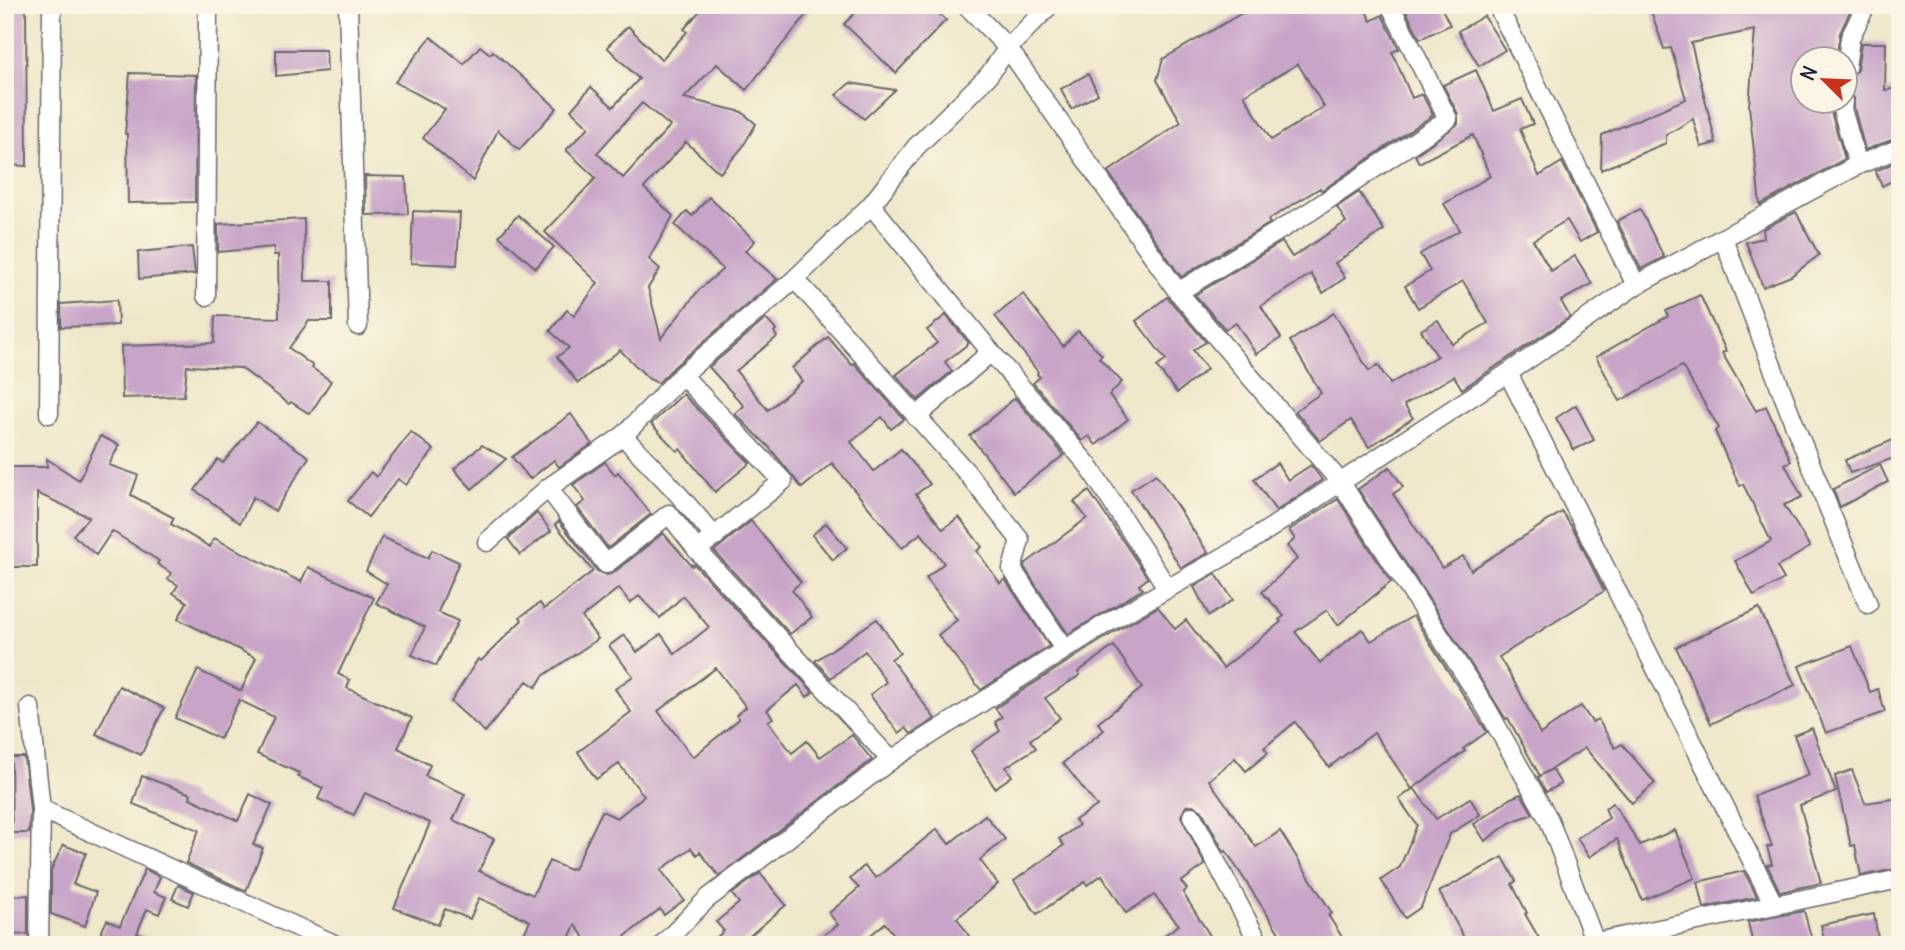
<svg xmlns="http://www.w3.org/2000/svg" width="1905" height="950" font-family="Delius,sans-serif">
	<style>
		.building { fill: #c7a4c8; fill-rule: evenodd }
		.lines { fill: none; stroke-linecap: round; stroke-linejoin: round }
		.street-casing { stroke: #6a676d; stroke-width: 21 }
		.street { stroke: #fff; stroke-width: 18 }
	</style>
	<rect width="100%" height="100%" fill="#fcf5e5"/>
	<filter id="ink" filterUnits="userSpaceOnUse"><feTurbulence type="fractalNoise" baseFrequency=".0143" numOctaves="2"/><feDisplacementMap in="SourceGraphic" scale="14" xChannelSelector="R" yChannelSelector="G"/><feConvolveMatrix kernelMatrix="1 2 1 2 8 2 1 2 1" color-interpolation-filters="sRGB"/></filter>
	<filter id="wash" filterUnits="userSpaceOnUse"><feTurbulence type="fractalNoise" baseFrequency=".00686" numOctaves="4" result="noise"/><feDisplacementMap in="SourceGraphic" scale="28" xChannelSelector="R" yChannelSelector="G"/><feGaussianBlur stdDeviation="1.57" result="paint"/><feColorMatrix in="noise" values="0 0 0 0 0 0 0 0 0 0 0 0 0 0 0 0 0 1.4 0 .05"/><feComposite in="paint" operator="in"/></filter>
	<g filter="url(#wash)">
		<rect width="100%" height="100%" fill="#efe7c9"/>
		<g id="blocks">
			<g class="building">
				<polygon points="5,5 26,5 27,166 5,165"/>
				<path d="M705,5H814L746,90L717,64L684,98L742,112L756,124L742,148L720,173L686,142L644,188L673,216L649,259L660,269L648,288L661,338L699,290L723,269L675,225L687,211L692,216L709,197L755,241L745,251L777,279L675,366L658,383L649,379L620,350L578,383L557,357L569,348L550,331L567,310L574,316L598,283L545,232L596,178L566,150L589,127L571,110L591,87L613,107L639,79L607,47L628,26L661,60L687,32L684,29ZM642,103L670,126L623,178L597,153Z"/>
				<polygon points="863,5 930,5 946,20 896,73 844,24"/>
				<path d="M1256,5H1363L1371,21L1382,15L1399,49L1392,52L1412,98L1422,94L1433,115L1324,189L1321,190L1320,188L1268,220L1270,223L1181,277L1108,172L1181,122L1157,80L1163,59ZM1298,64L1324,107L1271,140L1244,95Z"/>
				<polygon points="1403,5 1440,5 1450,25 1420,39"/>
				<polygon points="1649,5 1853,5 1840,33 1836,60 1803,60 1803,102 1832,102 1831,112 1845,159 1760,205 1749,106 1755,30 1691,43 1716,143 1701,147 1693,119 1666,135 1666,143 1601,170 1602,135 1686,99 1671,48 1664,49"/>
				<polygon points="1484,16 1505,50 1479,66 1458,31"/>
				<polygon points="431,37 464,64 480,46 490,54 493,51 557,108 519,150 498,130 473,181 423,138 445,109 395,82"/>
				<polygon points="1861,43 1886,43 1885,90 1900,88 1900,137 1865,150 1854,108 1854,98 1850,93 1850,78 1857,70"/>
				<polygon points="276,50 326,50 327,71 276,76"/>
				<polygon points="1476,70 1494,111 1522,99 1533,124 1520,129 1539,176 1562,162 1597,232 1580,242 1567,220 1533,240 1551,271 1575,256 1592,284 1561,301 1570,317 1462,389 1454,376 1404,405 1413,418 1369,447 1351,420 1320,441 1295,411 1321,393 1290,341 1334,313 1369,371 1378,365 1390,384 1437,356 1421,330 1438,320 1452,344 1488,323 1463,281 1418,308 1405,286 1430,271 1420,254 1460,230 1444,204 1490,176 1473,135 1419,163 1415,155 1458,124 1458,114 1443,85"/>
				<polygon points="130,73 196,75 195,202 128,203 127,134 125,134"/>
				<polygon points="1088,74 1098,94 1071,109 1061,89"/>
				<polygon points="850,83 895,90 864,119 836,95"/>
				<polygon points="1900,160 1900,177 1882,186 1875,171"/>
				<polygon points="365,176 406,177 408,214 366,215"/>
				<polygon points="1359,192 1384,230 1335,263 1345,278 1323,293 1311,274 1261,306 1281,338 1256,354 1236,323 1225,329 1195,295 1282,242 1292,257 1346,222 1337,207"/>
				<polygon points="1640,209 1664,257 1641,269 1617,221"/>
				<polygon points="413,211 460,213 457,265 411,263"/>
				<polygon points="1796,212 1819,255 1791,276 1763,287 1746,242 1764,238 1763,229"/>
				<polygon points="518,215 554,247 536,268 499,236"/>
				<polygon points="304,219 305,281 332,281 332,321 309,321 289,348 313,366 312,368 331,381 310,414 291,402 289,404 241,368 187,366 184,396 122,398 121,346 214,343 215,316 279,318 278,255 274,255 274,247 218,252 218,224"/>
				<polygon points="192,247 195,274 139,279 138,252"/>
				<polygon points="1023,294 1063,346 1078,331 1102,355 1099,358 1122,382 1109,395 1128,419 1096,445 1089,436 1082,441 1033,383 1040,377 1037,374 1038,372 995,316"/>
				<polygon points="1700,295 1726,351 1722,353 1756,411 1766,406 1791,461 1785,464 1802,497 1784,505 1810,547 1777,567 1784,579 1754,596 1735,561 1771,541 1743,484 1740,486 1728,461 1715,431 1719,428 1682,366 1620,401 1596,357 1668,316 1666,311"/>
				<polygon points="1167,297 1206,342 1193,350 1207,369 1177,393 1157,367 1166,360 1136,321"/>
				<polygon points="117,300 118,325 61,327 61,304"/>
				<polygon points="946,315 969,343 945,362 952,371 918,400 896,375 937,343 927,330"/>
				<polygon points="766,319 776,330 774,332 777,337 736,371 768,410 802,381 792,368 828,337 852,365 854,363 904,419 891,429 882,417 851,442 874,471 901,449 930,484 916,494 943,529 959,517 982,547 977,551 1000,583 1005,579 1049,646 981,690 938,635 957,620 926,578 944,563 921,533 902,548 832,463 802,488 769,447 735,414 744,406 709,367"/>
				<polygon points="683,394 750,463 715,492 680,449 677,451 651,424"/>
				<polygon points="1015,398 1064,455 1014,492 970,436"/>
				<polygon points="1576,405 1594,440 1574,450 1556,418"/>
				<polygon points="571,414 592,444 559,467 554,460 530,479 512,457"/>
				<polygon points="257,422 309,457 275,511 253,497 240,523 195,490 218,459 223,463"/>
				<polygon points="411,432 434,450 406,485 398,479 368,517 348,501 371,472 376,477"/>
				<path d="M100,436L119,445L109,465L138,475L131,495L174,518L171,524L210,547L214,538L301,582L308,567L374,598L338,674L350,680L347,688L412,718L398,748L430,765L425,776L465,794L453,820L494,839L479,871L533,895L549,861L570,870L571,868L574,869L602,811L617,818L644,796L619,764L596,779L578,752L631,712L615,689L633,676L609,646L624,635L637,652L661,634L675,654L709,627L683,596L660,618L639,596L630,603L619,588L582,617L598,639L543,676L536,687L527,681L485,732L451,702L478,659L481,661L522,620L520,617L540,603L544,609L593,571L555,524L559,521L597,571L607,575L613,573L663,533L692,566L694,564L813,692L807,697L798,685L767,710L773,718L768,721L792,753L807,741L820,757L852,735L872,760L719,876L700,852L697,855L691,848L661,870L684,900L664,915L660,909L614,945H590L575,925L566,945H537L522,938L530,921L479,898L470,919L445,909L438,925L394,908L430,823L365,793L354,815L318,799L323,788L297,776L299,773L257,754L274,717L239,700L220,739L175,718L198,670L241,691L256,658L178,619L187,602L173,593L178,585L168,579L171,573L157,564L159,561L112,531L96,555L73,535L89,517L37,493V567H5V467H47V459L79,480ZM716,668L746,707L736,715L739,719L693,757L658,711Z"/>
				<polygon points="1900,437 1900,456 1850,473 1845,460"/>
				<polygon points="482,445 506,459 472,489 454,469"/>
				<polygon points="605,462 615,475 618,472 651,514 608,548 577,507 585,501 573,485"/>
				<polygon points="1277,463 1288,480 1311,465 1322,480 1276,511 1254,479"/>
				<polygon points="1880,465 1888,482 1840,507 1833,489"/>
				<polygon points="1390,467 1403,487 1393,494 1442,568 1463,556 1471,570 1562,512 1575,532 1604,591 1499,657 1519,690 1540,734 1581,706 1592,722 1598,719 1615,748 1622,744 1655,783 1632,803 1585,748 1540,776 1508,718 1506,719 1358,489"/>
				<polygon points="1156,474 1208,553 1181,568 1131,490"/>
				<polygon points="1089,491 1148,578 1139,585 1143,589 1068,634 1024,567 1025,564 1087,518 1074,502"/>
				<polygon points="1338,499 1391,582 1338,625 1327,610 1295,632 1320,663 1362,629 1371,641 1413,616 1487,732 1463,749 1465,751 1412,789 1374,733 1329,767 1295,722 1264,748 1268,753 1246,771 1235,758 1209,780 1256,847 1280,831 1332,913 1328,915 1347,945 1287,945 1226,851 1224,852 1202,811 1193,805 1186,806 1181,816 1205,865 1181,882 1187,889 1183,893 1216,945 1150,945 1179,925 1154,895 1126,913 1102,875 1087,885 1085,882 1037,914 1014,881 1064,845 1059,839 1079,825 1075,820 1097,806 1063,763 1104,730 1098,723 1142,688 1114,646 1078,672 1080,675 1045,698 1060,718 1030,740 1036,748 1006,767 1012,776 995,788 971,751 1000,731 995,722 1002,717 995,708 1108,636 1158,607 1175,629 1186,620 1223,668 1281,622 1279,620 1284,616 1262,592 1297,559 1287,546 1295,539 1289,530"/>
				<polygon points="537,513 551,531 520,555 508,539"/>
				<polygon points="751,521 801,582 792,590 812,617 790,634 714,551"/>
				<polygon points="826,523 847,548 833,560 812,535"/>
				<polygon points="382,537 428,558 432,550 459,562 438,612 458,621 436,666 412,655 425,627 376,603 387,584 366,571"/>
				<polygon points="1216,574 1233,600 1209,616 1194,587"/>
				<polygon points="1759,608 1795,685 1711,724 1676,647"/>
				<polygon points="877,619 900,653 891,659 935,719 911,734 906,728 899,733 870,695 886,682 865,651 831,678 815,661"/>
				<polygon points="1852,646 1870,692 1878,689 1885,712 1826,733 1799,666"/>
				<polygon points="119,686 164,708 141,755 96,734"/>
				<polygon points="1812,728 1836,792 1800,805 1821,883 1780,892 1767,865 1772,864 1767,847 1772,846 1754,796 1809,775 1794,735"/>
				<polygon points="11,757 24,757 30,810 29,833 12,833"/>
				<polygon points="1552,769 1561,784 1546,792 1538,777"/>
				<polygon points="1852,770 1865,803 1900,798 1900,868 1861,876 1855,845 1851,846 1835,776"/>
				<polygon points="142,776 191,794 190,798 238,821 250,794 272,805 253,845 263,848 246,891 186,863 199,830 133,804"/>
				<polygon points="1414,788 1436,819 1470,798 1480,815 1450,834 1421,907 1405,918 1381,880 1400,867 1417,825 1399,799"/>
				<polygon points="1521,794 1533,814 1511,822 1485,841 1474,824 1511,798"/>
				<polygon points="1613,803 1640,845 1675,830 1695,878 1642,900 1617,839 1589,857 1577,838 1609,818 1605,808"/>
				<polygon points="985,815 1005,839 980,860 998,884 957,918 975,945 902,945 885,923 859,945 809,945 838,925 829,913 859,888 850,879 864,866 876,878 937,829 949,844"/>
				<polygon points="63,845 86,853 73,884 96,892 85,926 51,914 51,870"/>
				<polygon points="1503,857 1516,881 1512,884 1527,913 1525,914 1543,945 1468,945 1439,892"/>
				<polygon points="145,869 160,877 154,892 166,897 159,914 147,909 137,933 163,945 111,945 113,942 99,937 107,920 120,926"/>
				<polygon points="1744,871 1757,897 1704,908 1698,882"/>
				<polygon points="760,873 786,905 739,945 708,945 724,931 716,922 739,903 732,894"/>
				<polygon points="178,885 194,892 188,906 172,899"/>
				<polygon points="28,895 28,934 7,935 5,897"/>
				<polygon points="1804,911 1812,940 1795,945 1753,945 1748,922"/>
				<polygon points="1874,914 1879,945 1825,945 1821,925"/>
			</g>
		</g>
	</g>
	<g filter="url(#ink)">
		<use href="#blocks" fill-opacity="0" stroke="#6a676d" stroke-width="2"/>
		<g class="lines">
			<defs>
				<g id="street">
					<polyline points="348,5 358,326"/>
					<polyline points="966,5 1008,48 1178,292 1341,483 1487,709 1549,820 1596,945"/>
					<polyline points="1497,5 1636,285"/>
					<polyline points="1846,68 1850,38 1866,5"/>
					<polyline points="1843,102 1842,109 1858,165"/>
					<polyline points="871,205 991,352 1088,465 1168,589"/>
					<polyline points="1723,238 1797,431 1868,604"/>
					<polyline points="795,279 968,474 1020,540 1012,569 1064,649"/>
					<polyline points="1178,292 1311,211 1448,119 1390,5"/>
					<polyline points="206,296 208,5"/>
					<polyline points="1508,373 1774,905"/>
					<polyline points="682,375 783,481 697,550"/>
					<polyline points="49,414 52,5"/>
					<polyline points="916,417 991,352"/>
					<polyline points="623,436 672,487 715,537"/>
					<polyline points="548,488 606,564 669,514 697,550 891,760"/>
					<polyline points="487,542 548,488 623,436 682,375 795,279 871,205 916,147 988,76 1008,48 1050,5"/>
					<polyline points="30,707 41,809 39,945"/>
					<polyline points="41,809 336,945"/>
					<polyline points="1192,816 1260,945"/>
					<polyline points="1596,942 1900,879"/>
					<polyline points="662,945 707,899 891,760 1102,626 1246,544 1508,373 1636,285 1858,165 1900,148"/>
				</g>
			</defs>
			<use href="#street" class="street-casing"/>
			<use href="#street" class="street"/>
		</g>
	</g>
	<rect width="1905" height="950" fill="none" stroke="#fcf5e5" stroke-width="28"/>
	<g transform="translate(1824 80) rotate(294)"><circle r="33" fill="#fcf5e5" stroke="#a5a1a1" stroke-width="2"/>
	<path d="M0-5L12 26L0 18L-12 26Z" fill="#c8321e"/>
	<text y="-10" font-size="19" font-weight="bold" text-anchor="middle" fill="#22223b">N</text>
	</g>
</svg>
